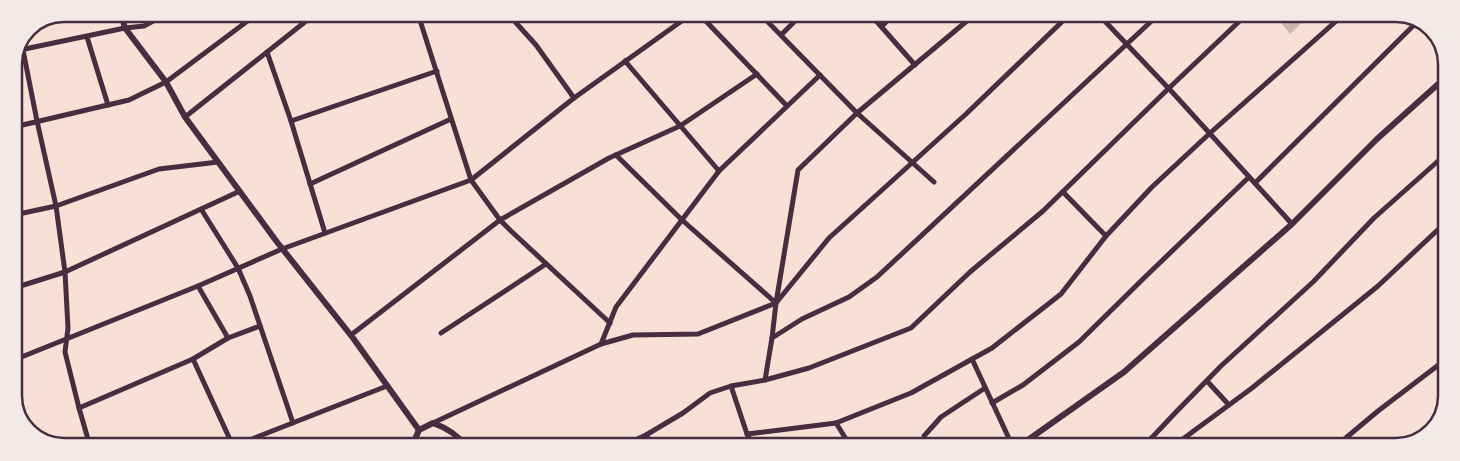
<svg xmlns="http://www.w3.org/2000/svg" width="1460" height="461" font-family="Overpass,sans-serif">
	<style>
		.building { fill: #ccb4b1 }
		.lines { fill: none; stroke-linecap: round; stroke-linejoin: round }
		.minor { stroke: #4a2c40; stroke-width: 5 }
		.tertiary { stroke: #4a2c40; stroke-width: 6 }
		.rim { fill: none; stroke: #4a2c40; stroke-width: 2.5 }
	</style>
	<rect width="100%" height="100%" fill="#f7e1d7"/>
	<polygon class="building" points="1275,15 1310,15 1290,34"/>
	<g class="lines">
		<g class="minor">
			<polyline points="239,14 243,24"/>
			<polyline points="418,14 471,180 500,220 511,231 610,323"/>
			<polyline points="508,14 536,45 574,98"/>
			<polyline points="700,15 787,106"/>
			<polyline points="761,15 857,113 934,182"/>
			<polyline points="871,15 915,65"/>
			<polyline points="1099,15 1173,93 1292,224"/>
			<polyline points="882,26 893,15"/>
			<polyline points="781,35 801,15"/>
			<polyline points="87,37 108,105"/>
			<polyline points="22,45 37,121 56,206 65,272 68,328 65,352 79,408 90,446"/>
			<polyline points="20,50 125,28 144,26 166,14"/>
			<polyline points="267,52 291,121 325,233"/>
			<polyline points="625,61 719,171"/>
			<polyline points="185,117 315,14"/>
			<polyline points="291,121 437,71"/>
			<polyline points="14,127 129,100 166,82 257,14"/>
			<polyline points="1255,183 1418,21"/>
			<polyline points="310,184 451,119"/>
			<polyline points="1063,192 1106,236"/>
			<polyline points="201,209 238,268 250,296 293,423"/>
			<polyline points="14,215 56,206 159,169 218,162"/>
			<polyline points="198,286 228,338"/>
			<polyline points="14,288 65,272 240,191"/>
			<polyline points="776,303 798,170 857,113 974,15"/>
			<polyline points="441,333 546,264"/>
			<polyline points="351,335 500,220 609,158 680,126 757,74"/>
			<polyline points="772,338 776,303 829,238 966,114 1069,15"/>
			<polyline points="601,344 616,307 719,171 820,75"/>
			<polyline points="193,359 228,338 260,326"/>
			<polyline points="972,359 1013,447"/>
			<polyline points="14,360 198,286 282,249 471,180 574,98 690,15"/>
			<polyline points="765,380 772,338 802,319 849,297 877,277 1158,15"/>
			<polyline points="1207,381 1229,405"/>
			<polyline points="731,386 747,434 753,446"/>
			<polyline points="992,403 1023,385 1079,342 1144,278 1249,177"/>
			<polyline points="79,408 193,359 233,446"/>
			<polyline points="433,423 601,344 633,335 698,334 776,303 682,220 616,155"/>
			<polyline points="836,423 851,447"/>
			<polyline points="747,434 836,423 911,393 992,348 1061,294 1106,236 1152,187 1209,134 1343,15"/>
			<polyline points="646,435 653,446"/>
			<polyline points="234,446 387,386"/>
			<polyline points="622,446 646,435 683,413 710,393 731,386 765,380 809,368 911,328 970,272 1043,211 1168,89 1246,15"/>
			<polyline points="923,447 924,436 941,417 985,388"/>
			<polyline points="1143,447 1177,411 1221,366 1313,282 1374,218 1446,154"/>
			<polyline points="1172,447 1252,388 1378,286 1445,223"/>
			<polyline points="1335,447 1378,411 1445,360"/>
		</g>
		<g class="tertiary">
			<polyline points="121,14 125,28 166,82 185,117 277,242 353,338 419,430"/>
			<path d="M412,446L419,430L433,423C447,428 457,434 466,446"/>
			<polyline points="1018,447 1124,372 1292,224 1377,139 1446,77"/>
		</g>
	</g>
	<path d="M0 0H1460V461H0ZM64 22H1396A42 42 0 0 1 1438 64V396A42 42 0 0 1 1396 438H64A42 42 0 0 1 22 396V64A42 42 0 0 1 64 22Z" fill="#f1eae7" fill-rule="evenodd"/>
	<path class="rim" d="M64 22H1396A42 42 0 0 1 1438 64V396A42 42 0 0 1 1396 438H64A42 42 0 0 1 22 396V64A42 42 0 0 1 64 22Z"/>
</svg>
